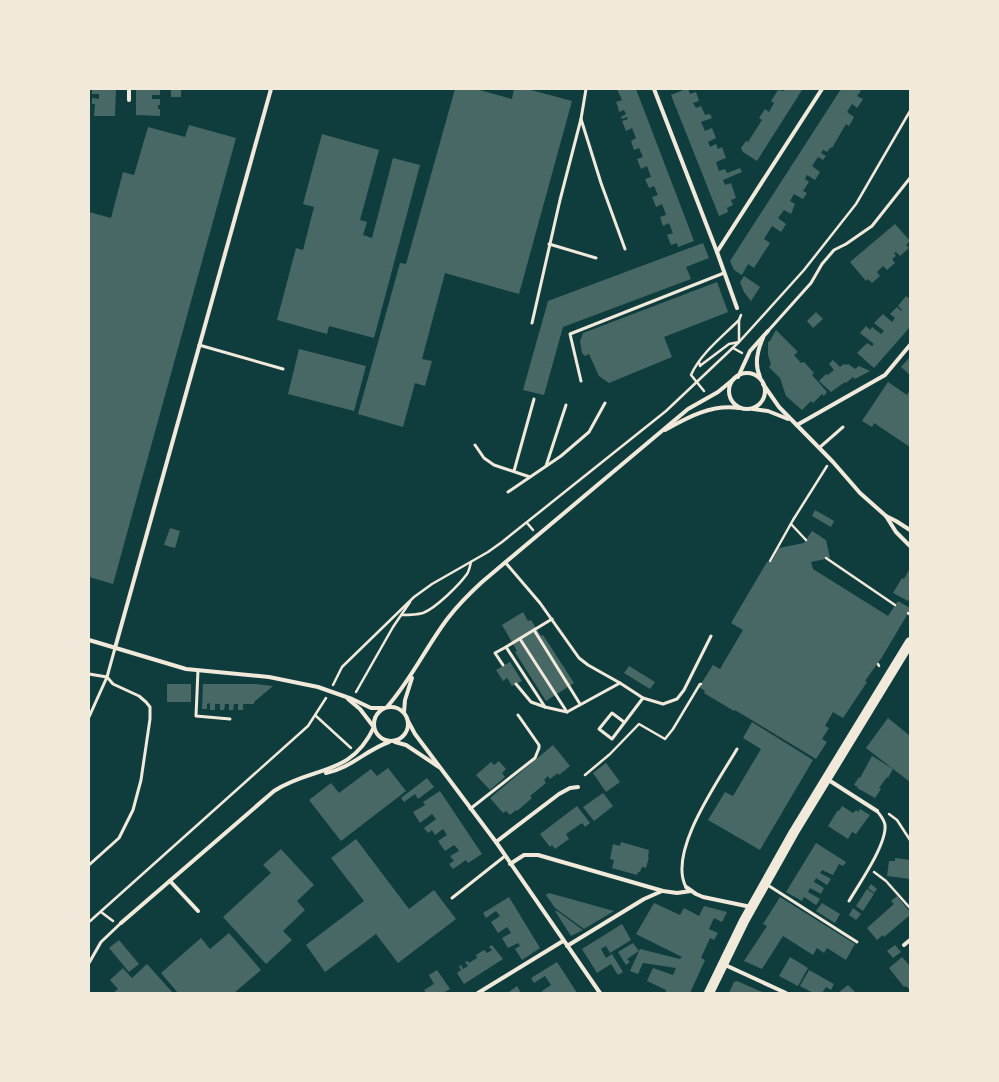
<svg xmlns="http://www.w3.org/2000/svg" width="999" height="1082" font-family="'Playfair Display',serif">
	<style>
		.building { fill: #486865 }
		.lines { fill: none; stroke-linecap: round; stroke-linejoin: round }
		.path { stroke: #f1e9da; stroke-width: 2.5 }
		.service { stroke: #f1e9da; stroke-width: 3 }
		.minor { stroke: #f1e9da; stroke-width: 4 }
		.primary { stroke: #f1e9da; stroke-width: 10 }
	</style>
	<rect width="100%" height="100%" fill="#0f3d3e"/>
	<g class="building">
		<polygon points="92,89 116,89 115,116 94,116 95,104 92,104 92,98 99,99 99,94 92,94"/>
		<polygon points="136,89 160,89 160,95 152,95 152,99 160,99 160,105 158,105 158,109 160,109 160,116 136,115"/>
		<rect x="171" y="89" width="10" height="8"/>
		<polygon points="455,89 476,89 512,99 514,89 527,89 572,101 519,294 445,273 422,359 432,361 425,386 415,383 403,427 358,414 400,263 406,264"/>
		<polygon points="617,89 636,89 694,241 678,247 677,243 671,245 667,235 673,233 669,223 663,226 660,217 666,215 664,209 662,204 656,207 652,197 658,195 654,186 649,188 645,179 651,177 647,166 641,169 637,159 643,157 639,148 634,150 631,141 636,138 632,128 626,131 622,121 628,119 627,117 622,119 621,117 626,114 624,110 619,112 618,107 616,102 622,100"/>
		<polygon points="686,89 688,89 690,94 696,92 699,101 693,103 696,108 701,106 705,115 710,114 712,118 701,122 705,131 712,128 716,138 708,142 710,147 716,144 718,149 722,147 726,158 716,162 719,171 725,169 727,173 740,168 742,172 723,180 725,185 731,183 736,198 731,200 733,205 727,208 728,212 719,216 671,95"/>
		<polygon points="785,89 802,90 757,161 743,152 741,148 746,141 748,142 762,120 759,118 765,109 769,112 774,103 771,101 778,90 784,91"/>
		<polygon points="841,89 858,89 861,91 857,96 863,99 860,104 857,108 852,104 847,112 854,117 849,126 846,124 832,148 831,147 827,152 823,150 821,153 826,156 823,160 818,157 812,166 820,172 815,180 807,175 805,179 809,182 803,191 807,193 803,199 794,194 790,201 795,204 791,214 784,210 778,218 786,224 781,232 772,226 764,239 770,243 754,268 748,264 742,275 734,270 730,261"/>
		<polygon points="189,125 236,138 113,584 89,577 89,212 111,218 123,172 134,175 148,127 185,137"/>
		<polygon points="322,134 379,150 360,220 367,222 363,235 372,238 393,158 420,165 374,338 329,326 327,334 277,320 296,248 303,250 314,207 303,204"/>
		<polygon points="895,224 910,241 906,245 909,248 900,256 896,252 894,253 896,256 892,259 895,263 887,270 883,266 877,272 880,276 872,283 868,279 866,281 850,262"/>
		<polygon points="703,243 709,258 686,267 691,279 563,327 544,395 523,390 548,301"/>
		<polygon points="744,276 760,287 751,301 744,292 740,282"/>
		<polygon points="717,282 728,312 664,337 672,357 609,383 599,376 589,354 585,356 582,353 580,341 583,333"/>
		<polygon points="906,296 910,299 910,327 874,368 857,353 867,343 872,346 874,344 860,333 866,326 870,330 872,327 881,334 884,331 874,323 883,314 892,322 891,323 895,318 890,314 897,307 901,311 902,310 898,306"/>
		<polygon points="816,312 823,319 813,328 807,321"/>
		<polygon points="776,330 798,352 794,355 801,363 804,362 814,373 812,375 827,392 824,396 822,394 813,403 811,401 802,410 786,396 780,378 769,367 771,364 768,355 768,342 770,341"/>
		<polygon points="299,349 366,366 354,411 288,394"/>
		<polygon points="910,357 910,375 901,367"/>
		<polygon points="833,360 840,367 844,364 846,365 848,364 855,369 859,366 870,371 855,379 853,377 846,383 845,382 831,392 819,381 826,374 828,375 834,370 829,364"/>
		<polygon points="888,382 907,395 910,390 910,447 874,423 872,427 862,421"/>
		<polygon points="815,510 834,521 831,527 812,516"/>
		<polygon points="170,528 180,531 175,548 164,545"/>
		<polygon points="812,531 826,540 830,558 811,562 813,569 888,616 898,601 910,608 910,610 882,657 865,681 867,682 843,718 833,712 825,726 829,728 822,739 827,742 816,759 735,710 734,711 704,693 705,691 699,687 713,665 720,669 743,630 731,623 767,562 772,561 779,548 804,543"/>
		<polygon points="909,570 910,571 910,597 908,601 893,593 902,578 904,579"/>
		<polygon points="523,612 528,621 531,620 541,636 543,635 574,683 546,701 515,652 517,651 502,625"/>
		<polygon points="510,662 522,681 512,686 507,678 503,681 496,670"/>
		<polygon points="629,666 655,682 650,689 624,673"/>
		<rect x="167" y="684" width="24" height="18"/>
		<polygon points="203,684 255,684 273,686 254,702 254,704 243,704 243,710 238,710 238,704 234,704 233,710 229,710 229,704 225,704 224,710 220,710 220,704 215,704 215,710 210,710 210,703 207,704 207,709 202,709"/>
		<polygon points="888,718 910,736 910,782 866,748"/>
		<polygon points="752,722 813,760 760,850 708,820 725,792 733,796 761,749 743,738"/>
		<polygon points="553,745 570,766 559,775 558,773 550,779 548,776 544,780 546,783 530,796 532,798 517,811 516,810 510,815 506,811 503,813 490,798"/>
		<polygon points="872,756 893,769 888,778 887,777 879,788 881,789 875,798 857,788 858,787 854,785 859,777 860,778"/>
		<polygon points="499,761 506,769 502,773 505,777 490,790 476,775 491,762 494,765"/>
		<polygon points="606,763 620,782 606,792 593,773"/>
		<polygon points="388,768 406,791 341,841 309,800 331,783 339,793 371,769 377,776"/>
		<polygon points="427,778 434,787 418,799 415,794 404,802 401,798"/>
		<polygon points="440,791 482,854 468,863 466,860 453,869 449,864 454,861 450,856 459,851 457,848 454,845 445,851 438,841 447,835 443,829 435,835 432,830 428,833 424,828 436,819 432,814 420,823 413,812 425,805 423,802"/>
		<polygon points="603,793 613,806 594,821 583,807"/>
		<polygon points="577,806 590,823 585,827 582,823 566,834 569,839 555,849 552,845 550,847 540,834"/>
		<polygon points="842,806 853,813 856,810 858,812 860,809 870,815 856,834 852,832 848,839 828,826 838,810 839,811"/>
		<polygon points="356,839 409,909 434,890 456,919 398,963 376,934 325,972 306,945 364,901 331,858"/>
		<polygon points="621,842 649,850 648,857 649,857 646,868 642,867 640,872 638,872 637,875 612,868 614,860 610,859 613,844 620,846"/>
		<polygon points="816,843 846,862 843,866 839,864 833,875 822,870 820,873 831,879 827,885 816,878 814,882 824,888 821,894 810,888 808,892 820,899 816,905 804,897 802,901 786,892"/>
		<polygon points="281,849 314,885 297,901 305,910 283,931 292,940 266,964 223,917 271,873 263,865"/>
		<polygon points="895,858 910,860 910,879 887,876 889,861 895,861"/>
		<polygon points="871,884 877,889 874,893 868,888"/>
		<polygon points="867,889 874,894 863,911 856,906"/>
		<polygon points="549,893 614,911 584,929 555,908 546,895"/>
		<polygon points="897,896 910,912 910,915 884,937 883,935 877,940 867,928 894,904 891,901"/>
		<polygon points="509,897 540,948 522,960 515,949 520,946 518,943 508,948 502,938 511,933 507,927 498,933 491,922 500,916 496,911 486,918 483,913"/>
		<polygon points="780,897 855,944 846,960 827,948 824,953 817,948 813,955 783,936 762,969 744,961 767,926 763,924"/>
		<polygon points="654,903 680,915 684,908 699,916 704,906 727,912 722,922 714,918 709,929 718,933 714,940 710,938 701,958 705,960 690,993 665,993 666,990 647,981 653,968 673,975 676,968 643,963 638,974 630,971 640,949 680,959 682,957 636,934"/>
		<polygon points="822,903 840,914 835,923 816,911"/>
		<polygon points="853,908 861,914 856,920 849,915"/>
		<polygon points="555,911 557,911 583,930 571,936"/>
		<polygon points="622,924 631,940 610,953 606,946 601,949 606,958 612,954 623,972 618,975 611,964 597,973 582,949"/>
		<polygon points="229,933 261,970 234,993 178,993 161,973 201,938 210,949"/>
		<polygon points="119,940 139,964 129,972 109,948"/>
		<polygon points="633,943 639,951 627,959 630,962 626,965 618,952"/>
		<polygon points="492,945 503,959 464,984 457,973 461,970 459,966 461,965 463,969 468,966 465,962 468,961 469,963 477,958 476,955 484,950 487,953 492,950 489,947"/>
		<polygon points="895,945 901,952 893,958 887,951"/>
		<polygon points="790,957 808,968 798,986 779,976"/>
		<polygon points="902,957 910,966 909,989 906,986 904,987 889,968"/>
		<polygon points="557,962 570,982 577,993 543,993 542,991 551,985 545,976 534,983 531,978"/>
		<polygon points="147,964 173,993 113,993 118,989 110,980 123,968 132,978"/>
		<polygon points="437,970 450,989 443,993 426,993 424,990 434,984 429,975"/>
		<polygon points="809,970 834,984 831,990 826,987 822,993 813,993 800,986"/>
		<polygon points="737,981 762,992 761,993 729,993 734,982"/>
		<polygon points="848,985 856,993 838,993"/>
		<polygon points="517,986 521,993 506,993 509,992"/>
	</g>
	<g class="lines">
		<g class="path">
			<polyline points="733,348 742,353"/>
			<polyline points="699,362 700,366 701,365 729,344 739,342 739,320"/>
			<path d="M704,391L691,375C700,354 723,336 739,320L741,315"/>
			<polyline points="527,523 533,530"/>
			<polyline points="791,524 806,540"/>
			<polyline points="826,558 895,605"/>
			<polyline points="770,561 793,520 827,466"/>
			<polyline points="908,613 909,614"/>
			<path d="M402,615C409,615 416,615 423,613C436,608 459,585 467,574C469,571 470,566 471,562"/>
			<polyline points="878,664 879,666"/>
			<polyline points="333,685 342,667 414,597 432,584 488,552 502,542 666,411 739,342 804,270 856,204 910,111"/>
			<polyline points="356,692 393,627 410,602"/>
			<polyline points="316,716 351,748"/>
			<polyline points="585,775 610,754 639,724 665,739 673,729 700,684 701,684"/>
			<polyline points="889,814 897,820 910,840"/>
			<polyline points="874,872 886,881 910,908"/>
			<polyline points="101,912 113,921"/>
			<polyline points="89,922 308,726 326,698"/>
		</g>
		<g class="service">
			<polyline points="581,119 601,183 625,249"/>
			<polyline points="549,244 596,258"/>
			<polyline points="532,323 560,200 581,119 586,89"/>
			<polyline points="768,331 811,283 822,264 834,250 846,244 872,226 910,178"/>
			<polyline points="199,345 283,369"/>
			<polyline points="581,381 570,334 724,273"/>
			<polyline points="475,445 484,458 494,465 530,477"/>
			<polyline points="819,448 843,427"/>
			<polyline points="546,466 566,405"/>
			<polyline points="514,471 534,399"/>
			<polyline points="508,492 561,456 589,432 605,403"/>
			<polyline points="505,562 540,603 579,658 588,665 620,683 643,698 663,704 677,699 684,690 711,636"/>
			<polyline points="552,619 506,647 545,707 567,712 620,683"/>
			<polyline points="534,630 580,704"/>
			<polyline points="520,639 567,712"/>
			<polyline points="503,665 495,653 506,647"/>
			<polyline points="198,670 196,716 230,719"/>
			<polyline points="89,674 107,677 89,717"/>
			<polyline points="516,684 531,702 545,707"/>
			<polyline points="624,722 612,713 599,729 612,739 643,698"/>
			<polyline points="470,809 535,758 539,748 539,745 518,715"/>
			<polyline points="89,865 119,838 133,810 141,780 150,719 150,707 146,702 139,696 113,684 107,677 115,648"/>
			<polyline points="766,884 857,942"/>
			<path d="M686,887C667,852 719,780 737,749"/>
			<polyline points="452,898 505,856"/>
			<path d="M849,901C859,884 887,844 885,825C884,819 880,815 877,811"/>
			<polyline points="89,963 101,942 121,923"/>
		</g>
		<g class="minor">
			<polyline points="654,89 717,252 737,308"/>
			<polyline points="129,100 129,89"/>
			<polyline points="717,252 822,89"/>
			<circle cx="747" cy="391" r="18"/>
			<polyline points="738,377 750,351 768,331"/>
			<path d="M760,377C754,364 757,351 763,338"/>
			<polyline points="763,384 779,407 833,462 860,493 886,516 896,521 910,530"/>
			<polyline points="753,409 768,411 788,419"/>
			<polyline points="797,425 885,375 910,345"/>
			<path d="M665,430C688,417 712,404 739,408"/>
			<polyline points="886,516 896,532 910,546"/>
			<polyline points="89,640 186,669 269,677 318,687 352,699 371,708 384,708"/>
			<polyline points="115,648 271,89"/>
			<polyline points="348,699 360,709 373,726"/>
			<circle cx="391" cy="724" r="17"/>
			<path d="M387,707C411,680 426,647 448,618C458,605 470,593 482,582L688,409L718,392L735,378"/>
			<polyline points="404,712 405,700 412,678"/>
			<polyline points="408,721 415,734 496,842 600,993"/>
			<polyline points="395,742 406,745 439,767"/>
			<path d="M326,773C351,768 366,750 389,742"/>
			<polyline points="827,779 877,811"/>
			<polyline points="496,842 559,794 570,788 578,787"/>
			<polyline points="510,864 524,855 538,855 663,891 677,893 691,891"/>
			<polyline points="170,881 198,911"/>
			<polyline points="686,887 696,894 703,897 751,907"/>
			<path d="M121,923L274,791C312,766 351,777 374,727"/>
			<polyline points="904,945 910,940"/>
			<polyline points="567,946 644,899 662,891"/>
			<polyline points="723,964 786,993"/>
			<polyline points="478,993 563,941"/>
		</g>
		<polyline class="primary" points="709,993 744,921 794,832 910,642"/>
	</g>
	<rect width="999" height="1082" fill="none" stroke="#f1e9da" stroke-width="180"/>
</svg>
